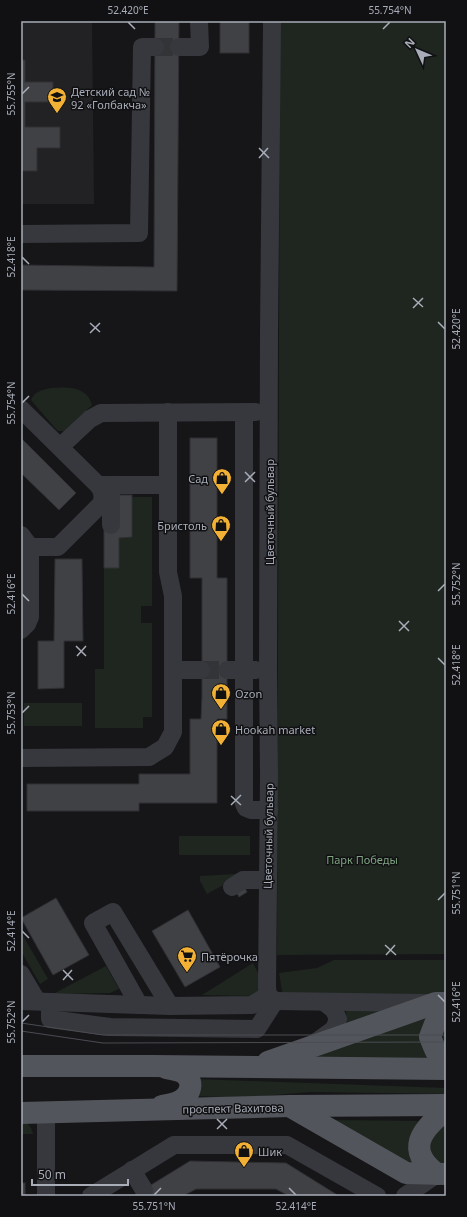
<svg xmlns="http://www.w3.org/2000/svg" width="467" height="1217" font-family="'Noto Sans',sans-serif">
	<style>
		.built { fill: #222225 }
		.green { fill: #1e261f }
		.building { fill: #404145; stroke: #303034 }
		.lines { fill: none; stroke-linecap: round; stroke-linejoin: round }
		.minor-tunnel { stroke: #333438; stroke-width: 18; stroke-dasharray: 18 9; stroke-linecap: butt }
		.minor { stroke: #37383d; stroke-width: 18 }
		.major { stroke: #53555c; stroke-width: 22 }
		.tram { stroke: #4a4c52; stroke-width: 1 }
		.ticks { fill: none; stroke: #a8adb8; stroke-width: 1.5 }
		.labels { text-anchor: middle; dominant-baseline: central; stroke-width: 3; stroke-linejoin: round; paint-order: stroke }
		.poi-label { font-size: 11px; fill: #a8adb8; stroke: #111113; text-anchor: start }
		.street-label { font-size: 11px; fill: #a8adb8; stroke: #111113 }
		.park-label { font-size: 11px; fill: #7fa381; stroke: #111113 }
		.neatline { fill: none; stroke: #a8adb8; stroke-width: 1.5 }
		.ticks-label { font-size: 10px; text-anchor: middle; fill: #a8adb8 }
	</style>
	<rect width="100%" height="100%" fill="#161618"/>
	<polygon class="built" points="21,23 92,23 94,204 21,204"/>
	<g class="green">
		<polygon points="280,21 446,21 446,954 277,955"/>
		<path d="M51,388C67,387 87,386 92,405L65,431H58L55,428L31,400C35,391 42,390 51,388Z"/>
		<polygon points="132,497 152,497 152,606 141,606 141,623 152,623 152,717 143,717 143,728 95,728 95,669 104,669 104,568 119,568 119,538 132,537"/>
		<rect x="24" y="703" width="58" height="23"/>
		<rect x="179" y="836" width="71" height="19"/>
		<polygon points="253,873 234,879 207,894 200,881 200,876"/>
		<polygon points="21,932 48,979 40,984 21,951"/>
		<polygon points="334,960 446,960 446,995 289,998 282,991 279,973 317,968"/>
		<polygon points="253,963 262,981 262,991 255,996 202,995"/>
		<polygon points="106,966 119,989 110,993 53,994"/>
		<polygon points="401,1008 346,1027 347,1020 346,1011"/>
		<polygon points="446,1012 446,1059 299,1058"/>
		<polygon points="196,1079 446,1088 446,1094 310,1092 241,1098 196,1096"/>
		<path d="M21,1119C28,1123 31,1126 33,1134H21Z"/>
		<polygon points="330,1120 423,1121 414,1167"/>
		<polygon points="446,1124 446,1163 439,1163 428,1153 431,1131"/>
	</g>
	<g class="building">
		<polygon points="155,21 179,21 177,291 21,290 21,265 154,267"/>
		<rect x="220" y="21" width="29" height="32"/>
		<polygon points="21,60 25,60 25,82 53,82 53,102 25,102 25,127 60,127 60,148 37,148 37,171 21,171"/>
		<polygon points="21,438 76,493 59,510 21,473"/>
		<polygon points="190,438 217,438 217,578 227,578 227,719 217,719 217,803 139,803 139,811 27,811 27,784 139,784 139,774 190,774 190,719 201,719 202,696 202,578 190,578"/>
		<polygon points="118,495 132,495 132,537 119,538 119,568 104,568 104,525"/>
		<polygon points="55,559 82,559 83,641 64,641 64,688 38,689 38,641 54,641"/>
		<polygon points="245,888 247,892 239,897 237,893"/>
		<polygon points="56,898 89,955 53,975 21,918"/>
		<polygon points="188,910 220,967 185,987 152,931"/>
		<polygon points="190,1161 286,1163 339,1196 289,1196 276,1189 196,1189 183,1196 133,1196"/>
		<rect x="21" y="1183" width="4" height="13"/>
	</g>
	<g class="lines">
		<g class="minor-tunnel">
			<polyline points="155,47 179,47"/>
			<polyline points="201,670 227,670"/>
		</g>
		<g class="minor">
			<polyline points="272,21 269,330 268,670 269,776 267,987 268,995 275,1001"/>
			<polyline points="179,47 200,47 199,21"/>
			<polyline points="21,234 139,233 142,47 155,47"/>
			<path d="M21,409L98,485C103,491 104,497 101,504L58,547H30"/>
			<polyline points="244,412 244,804 246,808 251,810 269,810"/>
			<polyline points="60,447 90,419 101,413 256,412"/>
			<polyline points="98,485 168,485"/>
			<polyline points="111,486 111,525"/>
			<polyline points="21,535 30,547 30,617 27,624 21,630"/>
			<polyline points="173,670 201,670"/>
			<polyline points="227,670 256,670"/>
			<polyline points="21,758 149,757 165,747 173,732 173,596 168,572 168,412"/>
			<polyline points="232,887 243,880 268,880"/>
			<polyline points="21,974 37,1001"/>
			<polyline points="21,1001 170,1006 252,1005 268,995"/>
			<polyline points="275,1001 426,1003"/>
			<polyline points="139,1005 93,923 113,912 170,1006"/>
			<polyline points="50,1012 50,1019 110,1027 257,1029 275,1001"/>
			<polyline points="316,1042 334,1029 338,1019 334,1010 324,1002"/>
			<polyline points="46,1113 46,1196"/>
			<polyline points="132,1170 144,1190"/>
			<polyline points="91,1196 174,1145 287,1145 377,1196"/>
			<polyline points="405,1196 437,1174"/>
		</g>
		<g class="major">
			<path d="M446,1013L435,1024L430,1037C434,1046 437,1058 446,1063"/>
			<polyline points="268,1062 436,1003 446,1003"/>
			<polyline points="21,1066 152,1066 446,1069"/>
			<path d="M162,1106C167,1105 173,1104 178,1102C191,1096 196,1080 182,1072C177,1070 171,1069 166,1068"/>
			<polyline points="291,1107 406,1173 446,1174"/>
			<polyline points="21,1113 290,1106 446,1105"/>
			<path d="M437,1174C405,1150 421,1130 446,1110"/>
		</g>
		<g class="tram">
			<polyline points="21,1023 103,1035 446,1035"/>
			<polyline points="21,1031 103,1043 446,1042"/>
		</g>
	</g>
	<path class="ticks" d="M128,22L135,29M383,29L390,22M22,94L29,87M259,148L269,158M259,158L268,148M22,257L29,264M413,298L423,307M413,308L423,298M438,322L445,329M90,323L100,332M90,333L100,323M22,403L29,396M245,472L255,482M245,482L255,472M438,591L445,584M22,594L29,601M399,621L409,631M399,631L409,621M76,646L86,656M77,656L86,646M438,658L445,665M22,713L29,706M231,796L241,805M231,805L241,795M438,900L445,893M22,931L29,938M385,945L396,955M386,955L395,945M63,970L73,980M63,980L72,970M438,995L445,1002M22,1022L29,1015M217,1119L227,1129M217,1129L227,1119M289,1188L296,1195M154,1195L161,1188"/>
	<defs>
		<symbol id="school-pin" viewBox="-11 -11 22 30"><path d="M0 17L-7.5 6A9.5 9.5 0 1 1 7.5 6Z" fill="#f2b134" stroke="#111113"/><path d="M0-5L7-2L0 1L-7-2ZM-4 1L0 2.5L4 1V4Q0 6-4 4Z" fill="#111"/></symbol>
		<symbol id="shop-pin" viewBox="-11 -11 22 30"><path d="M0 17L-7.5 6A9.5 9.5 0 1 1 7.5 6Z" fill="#f2b134" stroke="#111113"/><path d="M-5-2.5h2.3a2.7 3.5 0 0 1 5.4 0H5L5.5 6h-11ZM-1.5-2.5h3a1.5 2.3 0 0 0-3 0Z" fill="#111"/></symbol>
		<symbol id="supermarket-pin" viewBox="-11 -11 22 30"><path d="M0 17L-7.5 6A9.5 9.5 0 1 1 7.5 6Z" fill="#f2b134" stroke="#111113"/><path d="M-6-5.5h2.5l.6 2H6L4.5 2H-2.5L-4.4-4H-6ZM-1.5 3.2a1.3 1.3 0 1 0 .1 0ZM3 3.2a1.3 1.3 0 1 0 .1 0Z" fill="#111"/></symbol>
	</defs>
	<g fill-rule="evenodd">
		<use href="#school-pin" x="46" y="86" width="22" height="30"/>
		<use href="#shop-pin" x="211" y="467" width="22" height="30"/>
		<use href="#shop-pin" x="210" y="514" width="22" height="30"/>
		<use href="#shop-pin" x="210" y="682" width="22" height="30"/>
		<use href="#shop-pin" x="210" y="718" width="22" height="30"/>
		<use href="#supermarket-pin" x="176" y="945" width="22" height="30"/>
		<use href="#shop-pin" x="233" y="1140" width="22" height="30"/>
	</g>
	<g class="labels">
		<g class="poi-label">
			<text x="71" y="91">Детский сад №<tspan x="71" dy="13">92 «Голбакча»</tspan></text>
			<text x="208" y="478" text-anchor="end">Сад</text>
			<text x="207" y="525" text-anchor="end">Бристоль</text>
			<text x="235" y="693">Ozon</text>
			<text x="235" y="729">Hookah market</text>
			<text x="201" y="956">Пятёрочка</text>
			<text x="258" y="1151">Шик</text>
		</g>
		<g class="street-label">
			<text transform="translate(269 512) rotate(-90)">Цветочный бульвар</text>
			<text transform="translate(268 836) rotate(-89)">Цветочный бульвар</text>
			<text transform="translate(233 1108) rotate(-1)">проспект Вахитова</text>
		</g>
		<g class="park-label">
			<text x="362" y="859">Парк Победы</text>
		</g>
	</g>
	<rect width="467" height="1217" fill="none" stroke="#111113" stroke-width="44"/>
	<g transform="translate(417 50) rotate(314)" stroke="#111113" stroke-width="3" paint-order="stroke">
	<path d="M0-3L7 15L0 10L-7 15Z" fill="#a8adb8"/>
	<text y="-6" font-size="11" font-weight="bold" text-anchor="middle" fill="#a8adb8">N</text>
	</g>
	<path d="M32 1179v6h96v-6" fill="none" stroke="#a8adb8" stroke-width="2"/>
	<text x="38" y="1179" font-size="12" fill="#a8adb8" stroke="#111113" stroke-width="3" paint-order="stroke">50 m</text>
	<rect x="22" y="22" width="423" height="1173" class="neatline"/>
	<g class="ticks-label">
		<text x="128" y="14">52.420°E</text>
		<text x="390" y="14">55.754°N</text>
		<text transform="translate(11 94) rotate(-90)" y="4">55.755°N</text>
		<text transform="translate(11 257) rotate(-90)" y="4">52.418°E</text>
		<text transform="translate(456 329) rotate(-90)" y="4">52.420°E</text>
		<text transform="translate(11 403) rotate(-90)" y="4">55.754°N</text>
		<text transform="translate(456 584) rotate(-90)" y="4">55.752°N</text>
		<text transform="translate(11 594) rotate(-90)" y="4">52.416°E</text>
		<text transform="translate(456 665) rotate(-90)" y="4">52.418°E</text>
		<text transform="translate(11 713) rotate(-90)" y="4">55.753°N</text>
		<text transform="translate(456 893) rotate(-90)" y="4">55.751°N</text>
		<text transform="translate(11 931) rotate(-90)" y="4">52.414°E</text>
		<text transform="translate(456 1002) rotate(-90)" y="4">52.416°E</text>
		<text transform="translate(11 1022) rotate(-90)" y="4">55.752°N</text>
		<text x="154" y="1210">55.751°N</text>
		<text x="296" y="1210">52.414°E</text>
	</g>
</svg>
